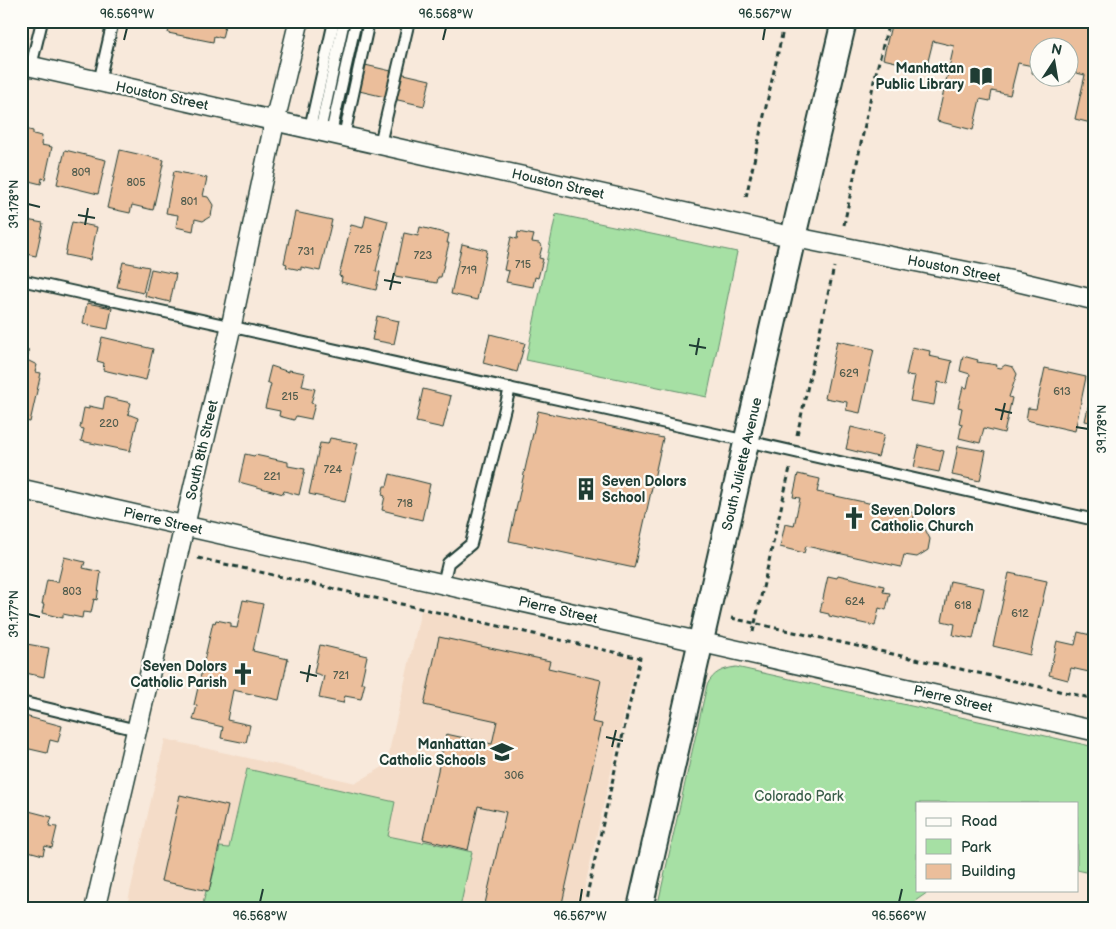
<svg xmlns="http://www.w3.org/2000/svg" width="1116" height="929" font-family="'Balsamiq Sans',sans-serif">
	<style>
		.built { fill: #f4dcc8 }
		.green { fill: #a6e0a4; stroke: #628e6c }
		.building { fill: #ebbe9b; stroke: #1f3d34 }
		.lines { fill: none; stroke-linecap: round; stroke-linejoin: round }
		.service-casing { stroke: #1f3d34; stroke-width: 14 }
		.minor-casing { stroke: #1f3d34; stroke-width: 22 }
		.tertiary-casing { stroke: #1f3d34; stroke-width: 28 }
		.path { stroke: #1f3d34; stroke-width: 3; stroke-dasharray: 5 4; stroke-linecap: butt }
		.service { stroke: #fdfcf7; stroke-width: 10 }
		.minor { stroke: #fdfcf7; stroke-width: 19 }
		.tertiary { stroke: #fdfcf7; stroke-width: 24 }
		.ticks { fill: none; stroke: #1f3d34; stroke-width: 2 }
		.labels { text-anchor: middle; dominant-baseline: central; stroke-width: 4.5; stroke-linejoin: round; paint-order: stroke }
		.number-label { font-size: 11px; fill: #525d4e }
		.poi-label { font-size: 14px; font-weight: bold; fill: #1f3d34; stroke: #fdfcf7; text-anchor: end }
		.street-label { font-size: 14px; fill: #1f3d34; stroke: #fdfcf7 }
		.park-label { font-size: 14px; fill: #3a5e4a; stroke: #fdfcf7 }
		.neatline { fill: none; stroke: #1f3d34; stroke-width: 2 }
		.ticks-label { font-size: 12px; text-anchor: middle; fill: #1f3d34 }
	</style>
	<rect width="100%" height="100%" fill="#f8e9db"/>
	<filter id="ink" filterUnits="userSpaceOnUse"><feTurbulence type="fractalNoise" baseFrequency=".02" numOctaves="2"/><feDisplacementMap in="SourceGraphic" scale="10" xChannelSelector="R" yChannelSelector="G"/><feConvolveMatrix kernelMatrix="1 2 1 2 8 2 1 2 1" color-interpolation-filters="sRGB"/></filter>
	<g filter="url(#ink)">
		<polygon class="built" points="421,610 637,659 580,908 156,908 128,901 165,739 356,783 386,765"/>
		<g class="green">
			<polygon points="556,214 737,252 707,397 526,360"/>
			<path d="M736,667L1095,747V874L1077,870V803H917V890H931L905,908H657L707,685C714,672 722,669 736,667Z"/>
			<polygon points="247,769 395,802 388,836 423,843 424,841 472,852 460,908 202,908 206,891 209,891 220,847 229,848"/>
		</g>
		<g class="building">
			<polygon points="171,21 226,21 222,38 214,36 213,42 168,33"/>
			<polygon points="892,21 1095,21 1095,124 1075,119 1085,75 1072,72 1070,82 1052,78 1068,78 1068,48 1038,48 1038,74 1032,73 1033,66 1018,63 1010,95 992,91 990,101 980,99 973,130 937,121 954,46 933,41 926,69 883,59"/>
			<polygon points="322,55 430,80 424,106 316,81"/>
			<polygon points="21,128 33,131 33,134 42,136 41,145 52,147 45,179 42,178 41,184 21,179"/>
			<polygon points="65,150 106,160 98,194 57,184"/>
			<polygon points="120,150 164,160 153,210 132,205 130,213 107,208"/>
			<polygon points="174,171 207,178 203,196 208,197 213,205 211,216 203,221 195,219 193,231 176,227 178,215 166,213"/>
			<polygon points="295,212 332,220 320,271 301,267 301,270 286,267 287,264 284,263"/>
			<polygon points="366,215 388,221 376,271 380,272 376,290 341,282 342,277 339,276 351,225 363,228"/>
			<polygon points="21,219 43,223 36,256 21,253"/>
			<polygon points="72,222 97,227 90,260 65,255"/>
			<polygon points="420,227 449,234 447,243 449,243 441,277 438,277 437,283 395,276 404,233 418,236"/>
			<polygon points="518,232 534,235 532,242 539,243 542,247 539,258 543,259 538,278 535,277 533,287 506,282 509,271 504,270 511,237 517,239"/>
			<polygon points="462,244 487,250 477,300 451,294"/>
			<polygon points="123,262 149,267 143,293 117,287"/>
			<polygon points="151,269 176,274 170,302 145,296"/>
			<polygon points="87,303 112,308 108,329 83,324"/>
			<polygon points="377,316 399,321 394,344 372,340"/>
			<polygon points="490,334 525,343 517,372 483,363"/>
			<polygon points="102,337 153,349 146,380 103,370 104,363 97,361"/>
			<polygon points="837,341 874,349 860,413 846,410 847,402 825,398"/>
			<polygon points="912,347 930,351 929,356 952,361 947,384 938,382 934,405 910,401 915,376 906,375"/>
			<polygon points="21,349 29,351 27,360 37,365 35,372 41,373 30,422 21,420"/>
			<polygon points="963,356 978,360 977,362 997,365 996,367 1001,368 1005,365 1013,367 1017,374 1009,397 1012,398 1004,433 984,428 980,443 959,438 962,424 959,423 962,408 958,407 963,387 967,388 970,374 960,371"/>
			<polygon points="271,366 289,372 289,370 305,373 302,386 315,389 311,403 315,404 311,419 296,416 294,420 279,416 280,411 265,408 271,384 267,382"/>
			<polygon points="1045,368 1086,377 1075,431 1026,420 1028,408 1036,409"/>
			<polygon points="1094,380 1095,380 1095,423 1085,421"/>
			<polygon points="423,389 451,396 443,428 416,422"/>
			<polygon points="105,397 131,403 128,414 138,418 130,451 81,441 84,429 80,428 84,408 89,409 89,406 103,409"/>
			<polygon points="538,411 663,438 634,568 509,541"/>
			<polygon points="851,427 884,435 878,457 846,449"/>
			<polygon points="330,438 358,443 345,502 309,494 320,443 328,444"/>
			<polygon points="919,445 944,451 939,472 914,467"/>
			<polygon points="958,446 986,451 980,481 952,475"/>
			<polygon points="245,454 254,456 255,455 288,462 288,466 305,469 299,495 284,491 283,494 239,482"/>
			<polygon points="390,474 430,484 422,520 382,510 385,496 382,495 384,486 387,486"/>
			<polygon points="798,474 820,479 817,492 915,513 912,524 924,527 930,539 928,550 917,557 904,555 901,567 806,546 804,553 780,547 785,524 794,526 800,498 793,497"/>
			<polygon points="64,557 85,562 83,568 101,572 97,600 94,599 91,613 83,612 82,618 63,614 63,618 42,613 44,604 42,604 47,580 58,582"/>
			<polygon points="1009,573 1047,581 1030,655 993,646"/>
			<polygon points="838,575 884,586 883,592 890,593 886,610 879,608 875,626 829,616 829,614 820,612 828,576 837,578"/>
			<polygon points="950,581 984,588 973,639 953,635 955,624 942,621"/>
			<polygon points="243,600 263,604 253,651 288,659 279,700 233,690 227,720 250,725 246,743 221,738 223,727 193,720 197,706 194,705 213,622 215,623 216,620 231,623 231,627 237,628"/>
			<polygon points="1078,632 1095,636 1095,648 1089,672 1071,668 1068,680 1049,675 1057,641 1075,645"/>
			<polygon points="439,637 550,661 548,668 601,680 592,722 602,724 561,908 484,908 506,812 478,806 468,850 423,839 446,734 492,744 497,721 424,705"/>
			<polygon points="21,643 49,648 44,677 21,672"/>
			<polygon points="320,645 367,656 361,683 365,683 361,699 345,696 343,703 319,698 324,676 314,673"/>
			<polygon points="21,715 62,726 58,742 50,740 47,753 21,747"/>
			<polygon points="180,795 228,806 209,891 161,881"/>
			<polygon points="21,809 52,817 49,826 57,827 52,848 45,846 43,855 21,849"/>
		</g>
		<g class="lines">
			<defs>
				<g id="service">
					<polyline points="31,66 42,21"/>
					<polyline points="99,82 113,21"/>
					<polyline points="310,128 334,21"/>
					<polyline points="320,131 344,21"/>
					<polyline points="331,133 356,21"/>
					<polyline points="344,136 369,21"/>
					<polyline points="380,144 409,21"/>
					<polyline points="21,280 747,441 1095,520"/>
					<polyline points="443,584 448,563 471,544 510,388"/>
					<polyline points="21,702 137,730"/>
				</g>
				<g id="minor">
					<polyline points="21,64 793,237 1019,282 1095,300"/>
					<polyline points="21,489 1095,731"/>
					<polyline points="95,908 231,327 275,120 299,21"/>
				</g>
				<polyline id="tertiary" points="640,908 793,237 844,21"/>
			</defs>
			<use href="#service" class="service-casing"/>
			<use href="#minor" class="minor-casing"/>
			<use href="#tertiary" class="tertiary-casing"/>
			<g class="path">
				<polyline points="746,197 783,30"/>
				<polyline points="844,225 874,81 889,21"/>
				<polyline points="797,435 834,267"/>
				<polyline points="198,558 640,658 584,908"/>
				<polyline points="731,618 1095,699"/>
				<polyline points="753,632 790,468"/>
			</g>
			<use href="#service" class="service"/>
			<use href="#minor" class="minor"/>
			<use href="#tertiary" class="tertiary"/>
		</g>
	</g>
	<path class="ticks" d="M124,40L127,28M443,40L446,28M763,40L765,28M28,204L40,207M78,215L95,218M85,225L88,208M384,280L401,283M390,290L394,273M689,345L706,348M696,355L699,338M995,409L1012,413M1001,420L1005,403M1076,427L1088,429M28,614L40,617M300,672L317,676M307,682L310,665M606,737L623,741M612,747L616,730M260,902L263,889M580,902L582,889M899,902L902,889"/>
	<defs>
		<symbol id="library-bare" viewBox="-9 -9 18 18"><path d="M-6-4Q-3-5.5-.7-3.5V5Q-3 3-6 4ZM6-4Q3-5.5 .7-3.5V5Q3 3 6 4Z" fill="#1f3d34" stroke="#fdfcf7" stroke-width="2.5" paint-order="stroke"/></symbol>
		<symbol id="building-bare" viewBox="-9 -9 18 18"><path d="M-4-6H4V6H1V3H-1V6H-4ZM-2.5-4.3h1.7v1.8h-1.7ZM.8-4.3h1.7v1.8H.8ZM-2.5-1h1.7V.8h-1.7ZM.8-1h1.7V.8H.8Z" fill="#1f3d34" stroke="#fdfcf7" stroke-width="2.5" paint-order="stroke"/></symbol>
		<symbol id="church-bare" viewBox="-9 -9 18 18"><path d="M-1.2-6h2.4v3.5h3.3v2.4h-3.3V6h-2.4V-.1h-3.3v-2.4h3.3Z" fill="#1f3d34" stroke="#fdfcf7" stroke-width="2.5" paint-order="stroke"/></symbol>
		<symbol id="school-bare" viewBox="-9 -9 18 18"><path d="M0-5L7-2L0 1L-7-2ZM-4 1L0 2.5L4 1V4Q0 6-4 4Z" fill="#1f3d34" stroke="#fdfcf7" stroke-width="2.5" paint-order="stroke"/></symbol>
	</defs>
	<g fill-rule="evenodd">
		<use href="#library-bare" x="965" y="60" width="32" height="32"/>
		<use href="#building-bare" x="570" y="473" width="32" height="32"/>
		<use href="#church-bare" x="838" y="502" width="32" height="32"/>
		<use href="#church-bare" x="227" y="658" width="32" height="32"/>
		<use href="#school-bare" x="486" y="736" width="32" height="32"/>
	</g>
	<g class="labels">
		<g class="number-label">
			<text x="81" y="172">809</text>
			<text x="136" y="182">805</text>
			<text x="189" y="201">801</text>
			<text x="363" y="249">725</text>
			<text x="306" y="251">731</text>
			<text x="423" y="255">723</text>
			<text x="523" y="264">715</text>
			<text x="469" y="270">719</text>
			<text x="849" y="373">629</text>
			<text x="1062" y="391">613</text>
			<text x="290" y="396">215</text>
			<text x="109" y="423">220</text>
			<text x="333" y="469">724</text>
			<text x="272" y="476">221</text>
			<text x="405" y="503">718</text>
			<text x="72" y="591">803</text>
			<text x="855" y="601">624</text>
			<text x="963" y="605">618</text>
			<text x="1020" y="613">612</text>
			<text x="341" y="675">721</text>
			<text x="514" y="775">306</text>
		</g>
		<g class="poi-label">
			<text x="964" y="68">Manhattan<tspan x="964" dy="16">Public Library</tspan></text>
			<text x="602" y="481" text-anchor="start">Seven Dolors<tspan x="602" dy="16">School</tspan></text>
			<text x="871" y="510" text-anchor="start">Seven Dolors<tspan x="871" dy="16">Catholic Church</tspan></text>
			<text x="227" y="666">Seven Dolors<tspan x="227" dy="16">Catholic Parish</tspan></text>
			<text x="486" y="744">Manhattan<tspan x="486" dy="16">Catholic Schools</tspan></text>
		</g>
		<g class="street-label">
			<text transform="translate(162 96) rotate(12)">Houston Street</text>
			<text transform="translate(558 184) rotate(13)">Houston Street</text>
			<text transform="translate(954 269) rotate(11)">Houston Street</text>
			<text transform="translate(202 450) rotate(-77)">South 8th Street</text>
			<text transform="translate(742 464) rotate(-77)">South Juliette Avenue</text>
			<text transform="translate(163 521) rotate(13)">Pierre Street</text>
			<text transform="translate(558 610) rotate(13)">Pierre Street</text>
			<text transform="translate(953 699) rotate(13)">Pierre Street</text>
		</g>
		<g class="park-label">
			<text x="799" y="796">Colorado Park</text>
		</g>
	</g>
	<rect width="1116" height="929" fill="none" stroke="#fdfcf7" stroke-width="55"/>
	<rect x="916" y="802" width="162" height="90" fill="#fdfcf7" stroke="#a4b0a9"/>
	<rect x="926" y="818" width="25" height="8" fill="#fdfcf7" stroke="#a4b0a9"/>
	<text x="961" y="826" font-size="15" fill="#1f3d34">Road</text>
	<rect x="926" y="839" width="25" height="15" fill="#a6e0a4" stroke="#a4b0a9"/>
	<text x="961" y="852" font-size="15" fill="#1f3d34">Park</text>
	<rect x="926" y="864" width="25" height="15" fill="#ebbe9b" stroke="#a4b0a9"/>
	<text x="961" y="876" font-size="15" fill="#1f3d34">Building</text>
	<g transform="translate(1054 62) rotate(12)"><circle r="24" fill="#fdfcf7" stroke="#a4b0a9"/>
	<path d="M0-4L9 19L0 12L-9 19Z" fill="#1f3d34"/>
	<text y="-8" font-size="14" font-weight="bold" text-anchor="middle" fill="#1f3d34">N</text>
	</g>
	<rect x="28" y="28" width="1060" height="874" class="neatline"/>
	<g class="ticks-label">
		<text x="127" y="18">96.569°W</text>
		<text x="446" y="18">96.568°W</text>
		<text x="765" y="18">96.567°W</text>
		<text transform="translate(14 204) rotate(-90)" y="4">39.178°N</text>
		<text transform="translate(1102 429) rotate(-90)" y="4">39.178°N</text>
		<text transform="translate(14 614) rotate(-90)" y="4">39.177°N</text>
		<text x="260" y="920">96.568°W</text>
		<text x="580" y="920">96.567°W</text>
		<text x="899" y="920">96.566°W</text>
	</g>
</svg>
